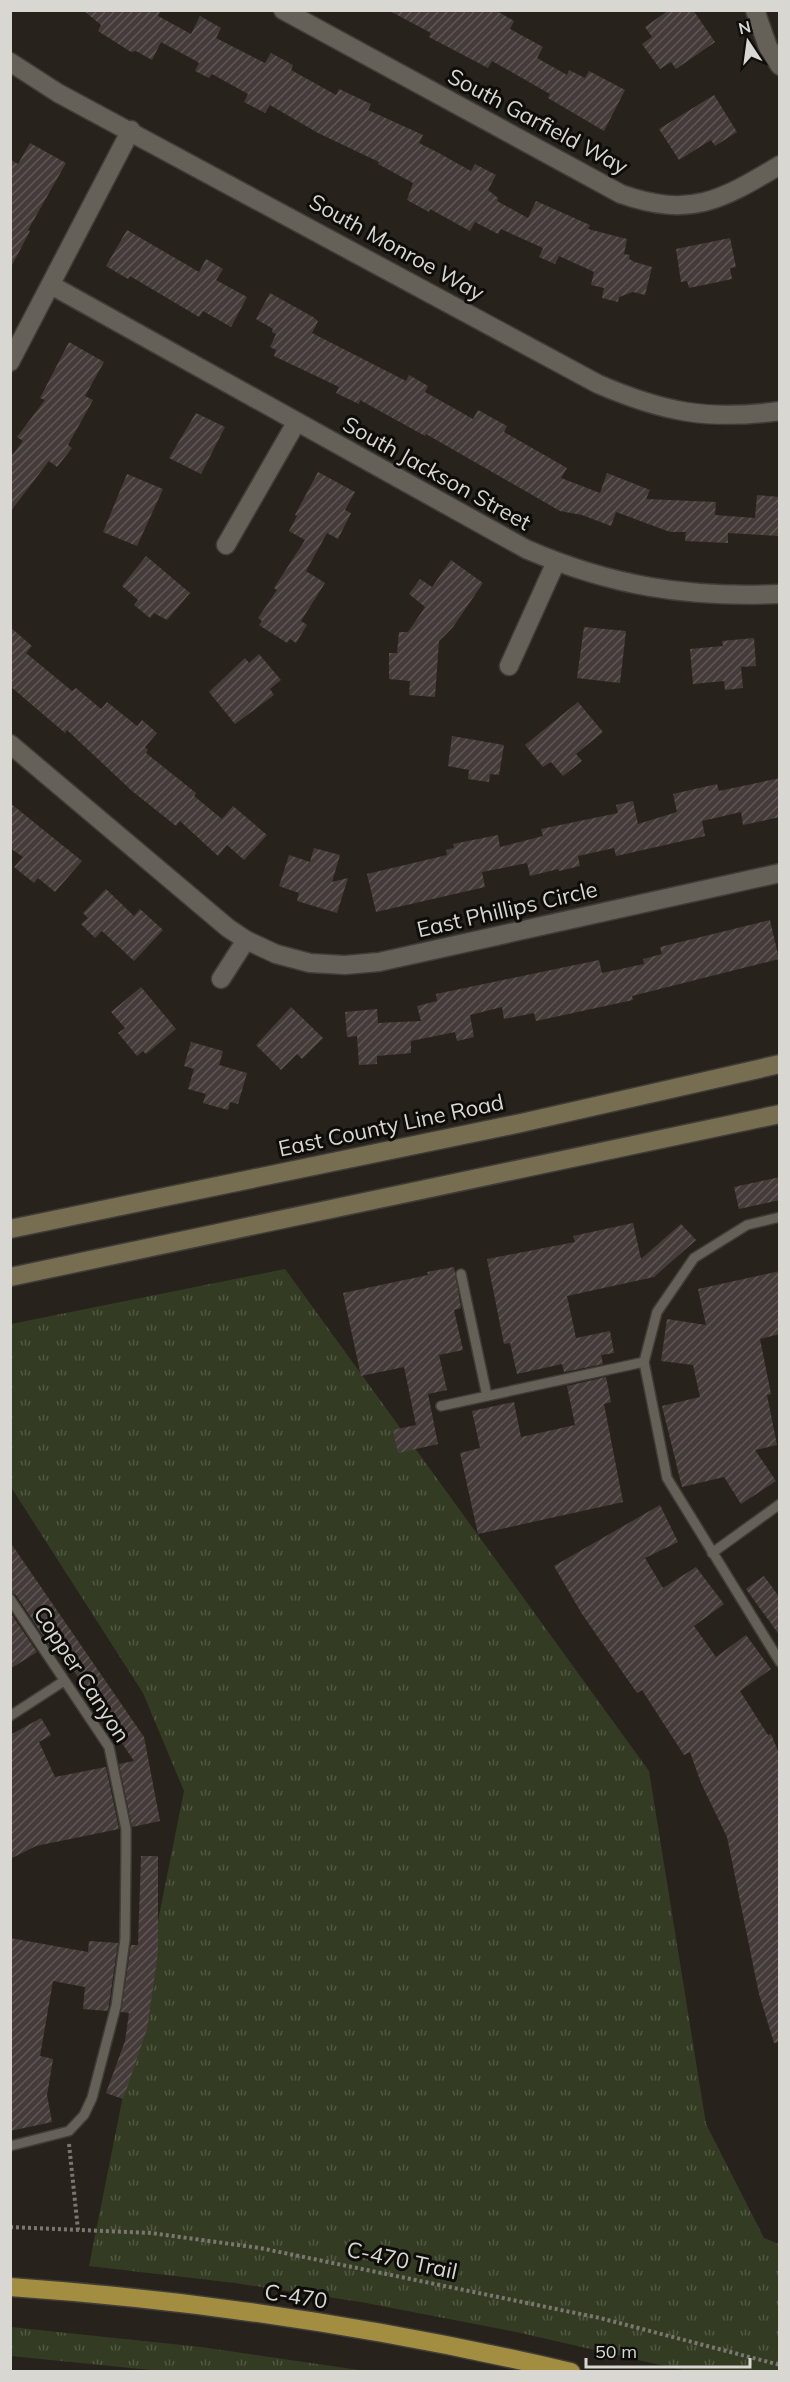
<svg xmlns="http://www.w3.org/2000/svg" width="790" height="2382" font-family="Mulish,sans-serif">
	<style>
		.grass { fill: url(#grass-tufts) }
		.building { fill: url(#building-hatch) }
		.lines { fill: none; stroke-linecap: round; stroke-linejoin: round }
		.service-casing { stroke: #403d38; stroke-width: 12 }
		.minor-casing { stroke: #403d38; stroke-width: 21 }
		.tertiary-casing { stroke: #403d38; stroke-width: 21 }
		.secondary-casing { stroke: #403d38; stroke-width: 21 }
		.motorway-casing { stroke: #403d38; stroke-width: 21 }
		.path { stroke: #7a7771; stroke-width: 4; stroke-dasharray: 3 3; stroke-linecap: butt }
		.service { stroke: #656159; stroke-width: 9 }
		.minor { stroke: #656159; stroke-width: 18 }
		.tertiary { stroke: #656159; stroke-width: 18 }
		.secondary { stroke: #776e52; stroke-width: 18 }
		.motorway { stroke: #a28d40; stroke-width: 18 }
		.labels { text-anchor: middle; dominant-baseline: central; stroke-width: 6; stroke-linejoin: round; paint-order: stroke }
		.street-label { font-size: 22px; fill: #d9d7d2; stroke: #0e0d0a }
	</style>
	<defs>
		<pattern id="grass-tufts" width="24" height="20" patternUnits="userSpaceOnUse" patternTransform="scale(1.5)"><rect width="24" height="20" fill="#333c23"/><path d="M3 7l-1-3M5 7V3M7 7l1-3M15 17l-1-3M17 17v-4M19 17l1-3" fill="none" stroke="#505742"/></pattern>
		<pattern id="building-hatch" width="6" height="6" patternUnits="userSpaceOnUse" patternTransform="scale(1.5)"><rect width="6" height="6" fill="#453c3a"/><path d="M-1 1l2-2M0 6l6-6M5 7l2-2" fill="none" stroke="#5f5756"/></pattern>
	</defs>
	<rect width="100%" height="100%" fill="#27231c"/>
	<g class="grass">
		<polygon points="285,1269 649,1771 706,2124 764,2238 779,2244 779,2371 687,2371 516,2332 361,2302 235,2283 89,2266 184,1791 143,1693 11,1487 11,1324"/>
		<polygon points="10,2327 201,2347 366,2371 171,2372 11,2356"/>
	</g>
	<g class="building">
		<polygon points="83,10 161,10 158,16 191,34 200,16 221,28 216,38 265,63 271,53 293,65 291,70 336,95 339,89 371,104 368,110 423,135 419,143 437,152 471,171 475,164 496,175 488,190 498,198 497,201 528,218 536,201 590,225 588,229 627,239 624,254 630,255 629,259 635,262 652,267 645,295 633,292 619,297 618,302 602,298 604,288 591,285 594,272 559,256 555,264 539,257 543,248 501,229 498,234 475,222 470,231 430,209 429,212 407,200 413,183 378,164 379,162 318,133 270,105 265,113 244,102 248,94 212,74 209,78 195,71 199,63 196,61 161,42 152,60 136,51 131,52 98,31 101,25"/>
		<polygon points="388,10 495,10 514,21 510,29 543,47 537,58 567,75 569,70 585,78 589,71 625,90 604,131 548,98 550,94 492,61 488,68 429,37 431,33"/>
		<polygon points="669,10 693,10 715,42 676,69 671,62 660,69 642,44 652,37 645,27"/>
		<polygon points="714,95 737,132 715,146 711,140 679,160 659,129"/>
		<polygon points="30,143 66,163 28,230 30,231 10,269 10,159 18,164"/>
		<polygon points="127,230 199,272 206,259 223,269 216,280 247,297 231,327 203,311 199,317 130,276 128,279 106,266"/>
		<polygon points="730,238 736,267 730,268 732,279 689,288 687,281 681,282 676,249"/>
		<polygon points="270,293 313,317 318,321 312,333 406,381 409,375 428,386 425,392 473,419 478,410 507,426 504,432 567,468 561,478 600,493 607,473 650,490 646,499 716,502 715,515 755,518 757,495 780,497 780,536 728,533 728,543 685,541 686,532 670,532 616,512 611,526 582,515 560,511 426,434 425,436 360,400 359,404 336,393 339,387 274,356 276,350 270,347 276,334 272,332 273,329 256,319"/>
		<polygon points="69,342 104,362 85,396 93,400 68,445 72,448 57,467 49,461 10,512 10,458 23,441 17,437 45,400 40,398"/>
		<polygon points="196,413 225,427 201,474 169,458"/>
		<polygon points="318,472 355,492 345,510 351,513 338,539 327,533 306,571 325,583 301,621 307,625 296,643 290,639 287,643 259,625 262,621 258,618 277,590 274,588 305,540 289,531 297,516 295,515"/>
		<polygon points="127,474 163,489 137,546 103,532"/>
		<polygon points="146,556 190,593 167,620 154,613 150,618 134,605 138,600 122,586"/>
		<polygon points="451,560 483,583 453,627 439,641 435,697 409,695 410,681 389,679 389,653 397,653 399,632 408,632 425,607 409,594 420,579 432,587"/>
		<polygon points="10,627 32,646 26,653 72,691 76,688 101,709 107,702 137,726 142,720 157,733 145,747 148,750 146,753 196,793 194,796 222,819 233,806 267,835 244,860 227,845 218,856 180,821 176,826 132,791 67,730 65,733 10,686"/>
		<polygon points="584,627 626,631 620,683 577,678"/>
		<polygon points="754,638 756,666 741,667 743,688 725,690 724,681 693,684 690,649 723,646 722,641"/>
		<polygon points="259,654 281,680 270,689 274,695 235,724 209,692 245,658 249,663"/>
		<polygon points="578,702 603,732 576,754 582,761 563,776 551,762 543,767 525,745"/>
		<polygon points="452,736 504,745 499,775 490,774 489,782 468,779 469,770 448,766"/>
		<polygon points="780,778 780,817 743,825 741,812 702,821 705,836 616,856 614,848 578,856 580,866 559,871 558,869 530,876 527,863 482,872 485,887 376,912 367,874 447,855 446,850 454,848 453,844 498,835 500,847 543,836 541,829 618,813 616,805 633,801 638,824 677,812 673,794 717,784 719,791"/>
		<polygon points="10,803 82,861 55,892 38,878 34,883 14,867 23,857 10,848"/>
		<polygon points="314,848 340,855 332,882 348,878 337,913 297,901 299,893 279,886 289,855 310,862"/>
		<polygon points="106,889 134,916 140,909 163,930 134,961 102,931 95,938 81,924 88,918 83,913"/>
		<polygon points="770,920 779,959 632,996 633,1000 536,1021 534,1013 504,1019 502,1007 470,1015 474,1037 457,1041 455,1032 411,1041 411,1053 377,1056 377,1064 359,1065 357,1036 347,1037 345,1012 377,1009 378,1023 421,1021 417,1006 437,1001 436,994 599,960 602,973 644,964 643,959 662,954 660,947"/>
		<polygon points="141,987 176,1029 146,1054 143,1051 137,1056 118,1033 125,1028 111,1012"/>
		<polygon points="291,1007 323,1038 302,1059 297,1054 281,1070 256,1045"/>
		<polygon points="191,1042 223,1051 219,1065 247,1073 238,1104 230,1102 228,1110 203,1103 206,1094 188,1089 194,1069 184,1066"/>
		<polygon points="780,1177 780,1200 739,1209 734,1187"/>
		<polygon points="633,1223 641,1259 681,1224 696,1240 654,1277 567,1296 576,1338 610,1331 614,1353 601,1355 603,1364 564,1372 562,1364 517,1374 510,1343 504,1344 487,1259 575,1242 573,1236"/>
		<polygon points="454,1267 461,1308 454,1310 463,1350 439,1355 447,1390 428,1394 438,1444 398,1453 393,1430 416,1425 404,1367 361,1376 343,1293 428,1275 427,1272"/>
		<polygon points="780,1271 780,1334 760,1339 771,1394 767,1395 777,1445 755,1450 776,1481 741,1504 724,1477 682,1487 662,1406 700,1397 693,1365 661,1361 667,1319 706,1325 698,1289"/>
		<polygon points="606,1377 611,1402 604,1404 623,1502 478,1534 460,1453 480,1448 472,1411 514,1402 521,1437 575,1425 567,1386"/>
		<polygon points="660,1505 678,1542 645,1558 663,1588 696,1567 724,1604 694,1626 716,1657 746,1635 771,1669 740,1691 768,1735 771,1734 780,1756 780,2042 774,2043 759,1994 727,1837 701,1783 690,1752 684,1755 642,1690 637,1693 582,1614 554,1566"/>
		<polygon points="10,1542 144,1737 160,1821 132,1827 119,1764 134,1761 54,1641 49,1645 16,1595 10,1592"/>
		<polygon points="764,1576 780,1598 780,1636 746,1589"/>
		<polygon points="10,1612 37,1652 10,1669"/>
		<polygon points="41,1718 51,1735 39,1742 55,1777 106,1767 119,1829 36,1846 10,1859 10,1735"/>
		<polygon points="141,1856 158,1856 158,1952 147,2029 123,2099 106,2093 125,2041 129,2013 121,2012 131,1945 138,1945"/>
		<polygon points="10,1938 88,1952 89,1941 118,1943 108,2011 83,2009 85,1987 53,1981 40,2056 53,2059 47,2095 52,2122 10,2131"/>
	</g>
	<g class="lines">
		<defs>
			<g id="service">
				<polyline points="780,1217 747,1225 694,1258 657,1312 644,1362 667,1478 780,1662"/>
				<polyline points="461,1274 487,1396"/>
				<polyline points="441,1406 644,1362"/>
				<polyline points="712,1553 780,1504"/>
				<polyline points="10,1599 109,1747 126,1829 126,1855 125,1939 116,2006 92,2098 84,2115 69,2131 10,2146"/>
				<polyline points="10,1716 64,1681"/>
			</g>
			<g id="minor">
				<path d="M283,10L621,194C690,218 720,201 780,165"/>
				<polyline points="755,10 768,47 780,66"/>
				<path d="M51,285L526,549C611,586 687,598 780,594"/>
				<polyline points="10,362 131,130"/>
				<polyline points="226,545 296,423"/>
				<polyline points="509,666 556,562"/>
				<polyline points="10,744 228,928 246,940 276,954 310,963 345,965 379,962 780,873"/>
				<polyline points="221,979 246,940"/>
			</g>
			<path id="tertiary" d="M10,62L58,93L598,384C663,412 708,421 780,411"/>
			<g id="secondary">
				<polyline points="10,1229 521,1123 780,1064"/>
				<polyline points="10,1277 780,1114"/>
			</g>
			<path id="motorway" d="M10,2287C199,2300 388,2329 571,2372"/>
		</defs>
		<use href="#service" class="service-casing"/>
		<use href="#minor" class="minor-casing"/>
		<use href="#tertiary" class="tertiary-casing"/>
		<use href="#secondary" class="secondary-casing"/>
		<use href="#motorway" class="motorway-casing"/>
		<g class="path">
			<polyline points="69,2144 78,2230"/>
			<polyline points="10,2227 151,2233 260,2248 600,2318 780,2365"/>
		</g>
		<use href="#service" class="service"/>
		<use href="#minor" class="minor"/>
		<use href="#tertiary" class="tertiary"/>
		<use href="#secondary" class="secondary"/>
		<use href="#motorway" class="motorway"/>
	</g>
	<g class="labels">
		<g class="street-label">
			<text transform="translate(538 121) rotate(28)">South Garfield Way</text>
			<text transform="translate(397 247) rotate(29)">South Monroe Way</text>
			<text transform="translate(437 473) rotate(29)">South Jackson Street</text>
			<text transform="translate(507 909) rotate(-13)">East Phillips Circle</text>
			<text transform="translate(391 1125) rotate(-12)">East County Line Road</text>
			<text transform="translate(82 1674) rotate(57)">Copper Canyon</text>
			<text transform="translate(402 2260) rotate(12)">C-470 Trail</text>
			<text transform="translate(296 2296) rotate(9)">C-470</text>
		</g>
	</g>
	<rect width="790" height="2382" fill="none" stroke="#d9d7d2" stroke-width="24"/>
	<g transform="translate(748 42) rotate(347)" stroke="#0e0d0a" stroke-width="4.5" paint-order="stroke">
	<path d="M0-4.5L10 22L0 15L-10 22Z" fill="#d9d7d2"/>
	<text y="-9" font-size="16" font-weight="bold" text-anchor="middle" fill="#d9d7d2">N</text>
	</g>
	<path d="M586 2358v9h164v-9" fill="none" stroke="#d9d7d2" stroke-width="3"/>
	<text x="595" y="2358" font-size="18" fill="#d9d7d2" stroke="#0e0d0a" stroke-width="4.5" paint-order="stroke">50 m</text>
</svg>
